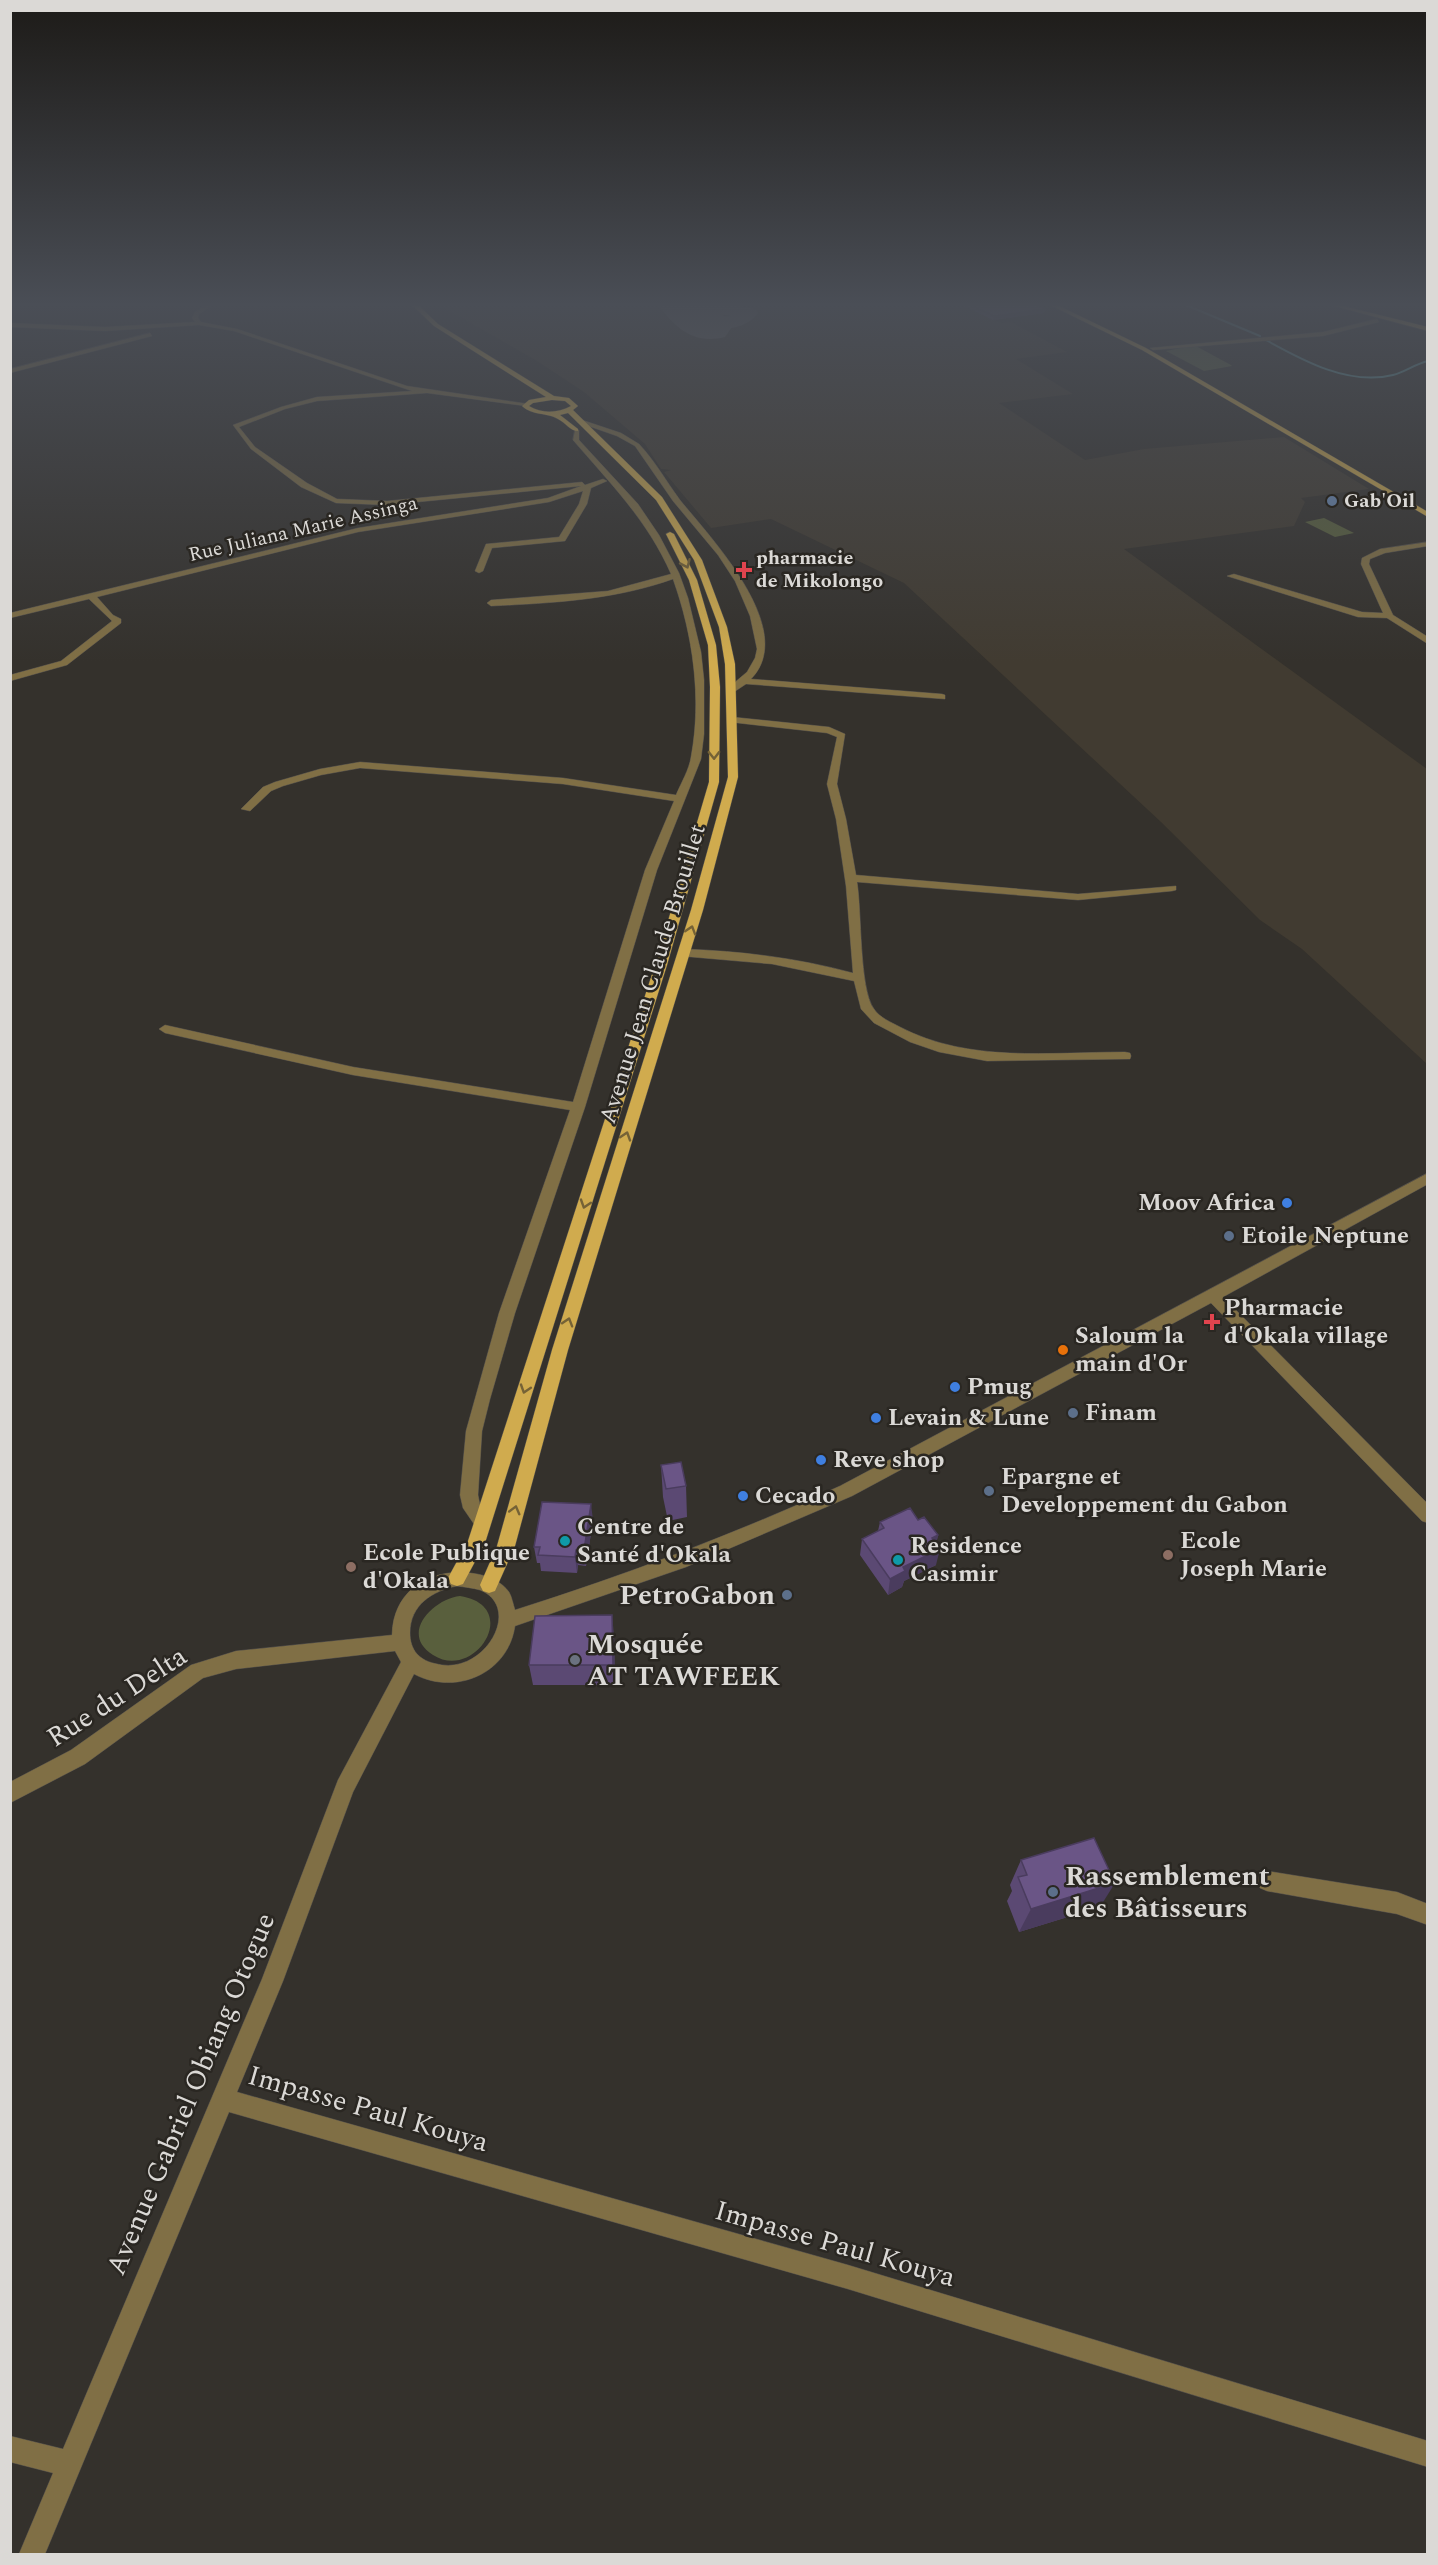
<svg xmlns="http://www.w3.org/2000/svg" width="1438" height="2565" font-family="Spectral,serif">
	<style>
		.built { fill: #413b31 }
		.green { fill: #595f3d }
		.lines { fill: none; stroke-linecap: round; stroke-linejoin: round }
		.stream { stroke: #5e999f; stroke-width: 2 }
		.taxiway { fill: #676460; fill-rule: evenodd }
		.runway { fill: #676460; fill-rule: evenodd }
		.minor-casing { stroke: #524f4b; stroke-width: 1 }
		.major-casing { stroke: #524f4b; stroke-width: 1 }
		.minor { fill: #806f45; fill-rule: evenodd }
		.major { fill: #d0ab4e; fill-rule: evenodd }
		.wall { fill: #5b4973 }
		.shaded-wall { fill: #4a3c5e }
		.building { fill: #6a5586; stroke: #4a3c5e; stroke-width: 1.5 }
		.oneway { stroke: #756236 }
		.service-dot { fill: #5c6f8a; stroke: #2a2722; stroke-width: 2 }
		.health-dot { fill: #e0444e; stroke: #2a2722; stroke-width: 2 }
		.shop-dot { fill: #3f7fe0; stroke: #2a2722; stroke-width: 2 }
		.food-dot { fill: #e8710a; stroke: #2a2722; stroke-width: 2 }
		.culture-dot { fill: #0f9aa8; stroke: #2a2722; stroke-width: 2 }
		.education-dot { fill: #8d6e63; stroke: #2a2722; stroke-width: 2 }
		.worship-dot { fill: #6b7280; stroke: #2a2722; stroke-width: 2 }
		.labels { text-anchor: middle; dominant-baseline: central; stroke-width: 5; stroke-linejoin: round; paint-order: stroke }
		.far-poi-label { font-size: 20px; font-weight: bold; fill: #dbd9d6; stroke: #2a2722; text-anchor: start }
		.far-street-label { font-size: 20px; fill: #dbd9d6; stroke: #2a2722 }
		.street-label { font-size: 24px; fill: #dbd9d6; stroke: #2a2722 }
		.poi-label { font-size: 24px; font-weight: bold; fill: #dbd9d6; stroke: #2a2722; text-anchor: start }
		.near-poi-label { font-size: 28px; font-weight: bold; fill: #dbd9d6; stroke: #2a2722; text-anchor: start }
		.near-street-label { font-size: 28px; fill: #dbd9d6; stroke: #2a2722 }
	</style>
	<rect width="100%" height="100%" fill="#34312c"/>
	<polygon class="built" points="436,303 957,303 1002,323 1011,322 1067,352 1016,359 1073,394 999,403 1085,460 1144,449 1284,437 1369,489 1301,498 1305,502 1294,526 1124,549 1427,769 1427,1064 1302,949 1260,920 1161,822 904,583 771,519 711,528 664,472 671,470 661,469 645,444 584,392 537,361"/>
	<g class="green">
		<polygon points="1194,345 1231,365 1232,366 1204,371 1166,351"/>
		<polygon points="1324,518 1354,533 1335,537 1305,522"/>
		<path d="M460,1596C523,1606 475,1682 433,1655C399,1634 433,1599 460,1596Z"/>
	</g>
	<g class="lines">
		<g class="stream">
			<polyline points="1181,303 1260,336"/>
			<path d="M1264,339C1302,360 1348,386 1393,375C1405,372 1415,364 1428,361"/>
		</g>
		<path class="taxiway" d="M677,303H719L756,309L758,313C741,337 699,329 675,321L671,311ZM694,310L731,316L707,317L690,314Z"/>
		<path class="runway" d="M657,303H708L725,317L732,327L725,337C693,345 675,328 657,303Z"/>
		<defs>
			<g id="minor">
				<polygon points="210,303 216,303 199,314 198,318 201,322 237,329 407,386 529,404 526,406 427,393 317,401 285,409 239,427 255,447 307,483 337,499 387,501 582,482 585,485 603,479 607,481 591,488 587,504 565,541 492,548 483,571 479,573 475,571 486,544 559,537 579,504 583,491 549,502 358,532 97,597 113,615 121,619 121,623 67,665 10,681 10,675 61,661 112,621 89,599 10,618 10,613 358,528 548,498 581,486 387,505 336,503 301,487 251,449 233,425 281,407 317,397 412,391 234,331 199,325 105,331 10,327 10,323 105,327 195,322 192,318 195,312"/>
				<polygon points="1377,319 1379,322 1323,336 1153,350 1150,348 1323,332"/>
				<polygon points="150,333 152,336 10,373 10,369"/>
				<path d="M579,419L621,433L639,444C655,461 666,481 680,500C710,537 799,630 751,679L942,694L945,695V699L746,684L734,692H728V688L747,672L755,658L757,649L750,616L735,581L718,555L673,501L635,446L617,436L577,422Z"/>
				<path d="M575,430H579V440L638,504L659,535L679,573L688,598L701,652L704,680V734L701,759L657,870L585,1107L515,1313L490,1399L482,1431L478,1495L480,1505L491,1522L488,1527L482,1529L476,1527L463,1508L460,1495L466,1431L499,1313L570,1110L353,1075L165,1033L159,1029L165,1025L353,1067L573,1102L645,870L674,801L563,784L360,768L321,775L283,786L271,791L250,811L241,809L263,787L275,782L320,769L360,762L563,778L676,795C681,783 689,770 691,757C702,698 693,635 673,579C614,600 553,603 491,606L487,603L491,600L608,591L671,574C648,521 610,483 573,440Z"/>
				<polygon points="1428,542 1428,546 1385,553 1370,559 1369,564 1393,615 1428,637 1428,644 1387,618 1358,617 1227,576 1234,574 1362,612 1383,613 1361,564 1362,558 1380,549"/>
				<path d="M732,717L829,727L845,734L837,784L846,819L856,875L1078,894L1176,886V890L1172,891L1078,900L857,882C862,911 859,988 874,1009C880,1018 891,1022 900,1027C969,1063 1049,1052 1125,1052L1130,1053L1131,1056L1130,1059L987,1061L939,1052L910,1042L874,1023L861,1009L854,981L772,964L680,956L678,953L684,949C741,951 798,958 853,973L846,886L836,819L827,784L837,737L827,733L729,722V718Z"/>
				<path d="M1428,1173V1184L1223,1297L1428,1504V1523L1422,1521L1211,1303L852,1496L686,1567L515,1626C508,1674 455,1696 414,1674L353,1792L283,1981L237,2092L848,2265L1428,2441V2467L848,2289L229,2112L45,2554H19L53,2473L10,2462V2436L63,2449L262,1979L338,1780L401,1662L395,1651L236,1669L203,1678L85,1764L10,1803V1782L71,1750L191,1665L236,1651L392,1635C393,1587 435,1566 477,1574C489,1576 502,1582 509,1592C512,1597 513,1604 515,1610C626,1575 734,1534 840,1486ZM457,1586C464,1587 473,1588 480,1590C522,1607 487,1671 442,1665C432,1663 425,1662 417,1654C412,1648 410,1641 410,1633C410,1605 432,1591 457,1586Z"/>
				<polygon points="1267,1871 1397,1892 1428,1904 1428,1925 1397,1914 1267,1891 1260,1888 1257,1881 1260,1874"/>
			</g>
			<g id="major">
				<path d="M410,303H416L438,324L554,396L569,398L578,406L573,410L662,497L702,560L727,627L735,664L738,777L703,910L568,1350L515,1546L495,1591L489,1593L483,1591L480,1585L497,1546L552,1350L691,910L728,777L725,664L719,627L694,560L656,500L568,413L560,415L578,429V431C570,431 566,423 558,419C546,412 533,416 522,406L529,400L546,397L434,326ZM552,400L565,401L571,406C558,413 542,414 529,406L533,403Z"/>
				<polygon points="1046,303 1053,303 1146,348 1428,512 1428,517 1142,350"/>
				<polygon points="1323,303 1331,303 1428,327 1428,331"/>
				<polygon points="670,532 674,534 697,580 716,645 720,687 719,782 667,965 485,1543 463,1584 457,1586 451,1584 448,1578 468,1541 655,965 709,782 710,687 708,645 689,580 666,534"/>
			</g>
		</defs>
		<use href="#minor" class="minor-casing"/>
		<use href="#major" class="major-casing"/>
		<use href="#minor" class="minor"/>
		<use href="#major" class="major"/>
	</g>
	<g class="wall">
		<polygon points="958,303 1031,303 1045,309 1044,313 993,320"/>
		<polygon points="661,1465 686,1486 687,1517 668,1521 663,1497"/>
		<polygon points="593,1520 586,1566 578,1565 577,1573 541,1571 540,1563 537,1563 534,1547"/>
		<polygon points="918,1520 938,1535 936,1544 936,1565 904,1581 902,1587 888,1595 860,1555 862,1539 878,1531 880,1522"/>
		<polygon points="614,1635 615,1685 533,1685 529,1665"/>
		<polygon points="1021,1860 1100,1907 1019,1932 1007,1901 1012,1891 1010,1885"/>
	</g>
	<g class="shaded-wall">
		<polygon points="1045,309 1044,313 993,320 994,316"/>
		<polygon points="591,1504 593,1520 586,1566 584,1550"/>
		<polygon points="938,1535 935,1551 932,1538"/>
		<polygon points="940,1549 936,1565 904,1581 902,1587 888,1595 890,1579 903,1567"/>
		<polygon points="576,1550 578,1565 577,1573 575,1557"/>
		<polygon points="612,1615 614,1635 615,1685 613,1665"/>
		<polygon points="1115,1883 1100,1907 1019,1932 1031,1909"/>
	</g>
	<g class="building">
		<polygon points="966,303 1031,303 1045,309 994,316"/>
		<polygon points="681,1462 686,1486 666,1489 661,1465"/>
		<polygon points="542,1502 591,1504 584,1550 576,1550 575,1557 538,1555 540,1547 534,1547"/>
		<polygon points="910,1508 918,1520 924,1517 938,1535 932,1538 940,1549 903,1567 905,1571 890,1579 862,1539 884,1528 880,1522"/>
		<polygon points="612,1615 613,1665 529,1665 535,1616"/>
		<polygon points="1094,1838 1115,1883 1031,1909 1018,1877 1027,1875 1021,1860"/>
	</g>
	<defs><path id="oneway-chevron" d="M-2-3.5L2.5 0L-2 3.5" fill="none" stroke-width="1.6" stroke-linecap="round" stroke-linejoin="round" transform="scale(1.5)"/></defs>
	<g class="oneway">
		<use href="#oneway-chevron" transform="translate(686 564) rotate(66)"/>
		<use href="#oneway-chevron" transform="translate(714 755) rotate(89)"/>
		<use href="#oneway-chevron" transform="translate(691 930) rotate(-73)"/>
		<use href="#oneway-chevron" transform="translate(626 1136) rotate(-72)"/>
		<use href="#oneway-chevron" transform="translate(585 1204) rotate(108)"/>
		<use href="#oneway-chevron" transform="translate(568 1322) rotate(-73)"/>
		<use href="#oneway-chevron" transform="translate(525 1389) rotate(108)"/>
		<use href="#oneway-chevron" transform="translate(515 1510) rotate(-75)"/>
	</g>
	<linearGradient id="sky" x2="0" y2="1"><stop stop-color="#1d1b18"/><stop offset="0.46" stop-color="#4a4e56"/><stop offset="1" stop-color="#4a4e56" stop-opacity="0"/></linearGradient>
	<rect width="1438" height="662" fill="url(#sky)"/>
	<g class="service-dot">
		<circle cx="1332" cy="501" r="6"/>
		<circle cx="1229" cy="1236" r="6"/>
		<circle cx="1073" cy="1413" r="6"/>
		<circle cx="989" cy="1491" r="6"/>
		<circle cx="787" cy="1595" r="6"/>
		<circle cx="1053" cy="1892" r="6"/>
	</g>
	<g class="health-dot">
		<path d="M741 561h6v6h6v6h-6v6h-6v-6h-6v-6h6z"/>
		<path d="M1209 1313h6v6h6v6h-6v6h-6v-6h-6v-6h6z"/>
	</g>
	<g class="shop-dot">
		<circle cx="1287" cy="1203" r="6"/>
		<circle cx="955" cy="1387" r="6"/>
		<circle cx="876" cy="1418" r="6"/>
		<circle cx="821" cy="1460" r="6"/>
		<circle cx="743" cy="1496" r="6"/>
	</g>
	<circle class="food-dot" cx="1063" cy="1350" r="6"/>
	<g class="culture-dot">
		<circle cx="565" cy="1541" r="6"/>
		<circle cx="898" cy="1560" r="6"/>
	</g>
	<g class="education-dot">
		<circle cx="1168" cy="1555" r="6"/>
		<circle cx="351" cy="1567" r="6"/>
	</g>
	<circle class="worship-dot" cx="575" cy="1660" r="6"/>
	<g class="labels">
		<g class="far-poi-label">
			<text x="1344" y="501">Gab'Oil</text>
			<text x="756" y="558">pharmacie<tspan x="756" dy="23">de Mikolongo</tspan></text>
		</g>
		<g class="far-street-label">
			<text transform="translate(303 529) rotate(-13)">Rue Juliana Marie Assinga</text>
		</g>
		<g class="street-label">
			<text transform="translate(653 974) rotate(-73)">Avenue Jean Claude Brouillet</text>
		</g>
		<g class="poi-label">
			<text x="1275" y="1203" text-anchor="end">Moov Africa</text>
			<text x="1241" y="1236">Etoile Neptune</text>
			<text x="1224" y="1308">Pharmacie<tspan x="1224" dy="28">d'Okala village</tspan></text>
			<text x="1075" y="1336">Saloum la<tspan x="1075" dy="28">main d'Or</tspan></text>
			<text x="967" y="1387">Pmug</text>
			<text x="1085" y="1413">Finam</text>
			<text x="888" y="1418">Levain &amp; Lune</text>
			<text x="833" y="1460">Reve shop</text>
			<text x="1001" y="1477">Epargne et<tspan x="1001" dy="28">Developpement du Gabon</tspan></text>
			<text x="755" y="1496">Cecado</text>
			<text x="577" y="1527">Centre de<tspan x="577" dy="28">Santé d'Okala</tspan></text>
			<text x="1180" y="1541">Ecole<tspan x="1180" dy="28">Joseph Marie</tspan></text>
			<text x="910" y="1546">Residence<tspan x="910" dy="28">Casimir</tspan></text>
			<text x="363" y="1553">Ecole Publique<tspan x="363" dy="28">d'Okala</tspan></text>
		</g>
		<g class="near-poi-label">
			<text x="775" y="1595" text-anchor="end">PetroGabon</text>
			<text x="587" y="1644">Mosquée<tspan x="587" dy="32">AT TAWFEEK</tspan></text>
			<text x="1065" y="1876">Rassemblement<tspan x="1065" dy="32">des Bâtisseurs</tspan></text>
		</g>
		<g class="near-street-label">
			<text transform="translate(117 1697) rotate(-33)">Rue du Delta</text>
			<text transform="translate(191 2094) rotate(-67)">Avenue Gabriel Obiang Otogue</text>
			<text transform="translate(368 2109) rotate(16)">Impasse Paul Kouya</text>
			<text transform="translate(835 2244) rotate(16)">Impasse Paul Kouya</text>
		</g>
	</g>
	<rect width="1438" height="2565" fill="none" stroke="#dbd9d6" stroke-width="24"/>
</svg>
